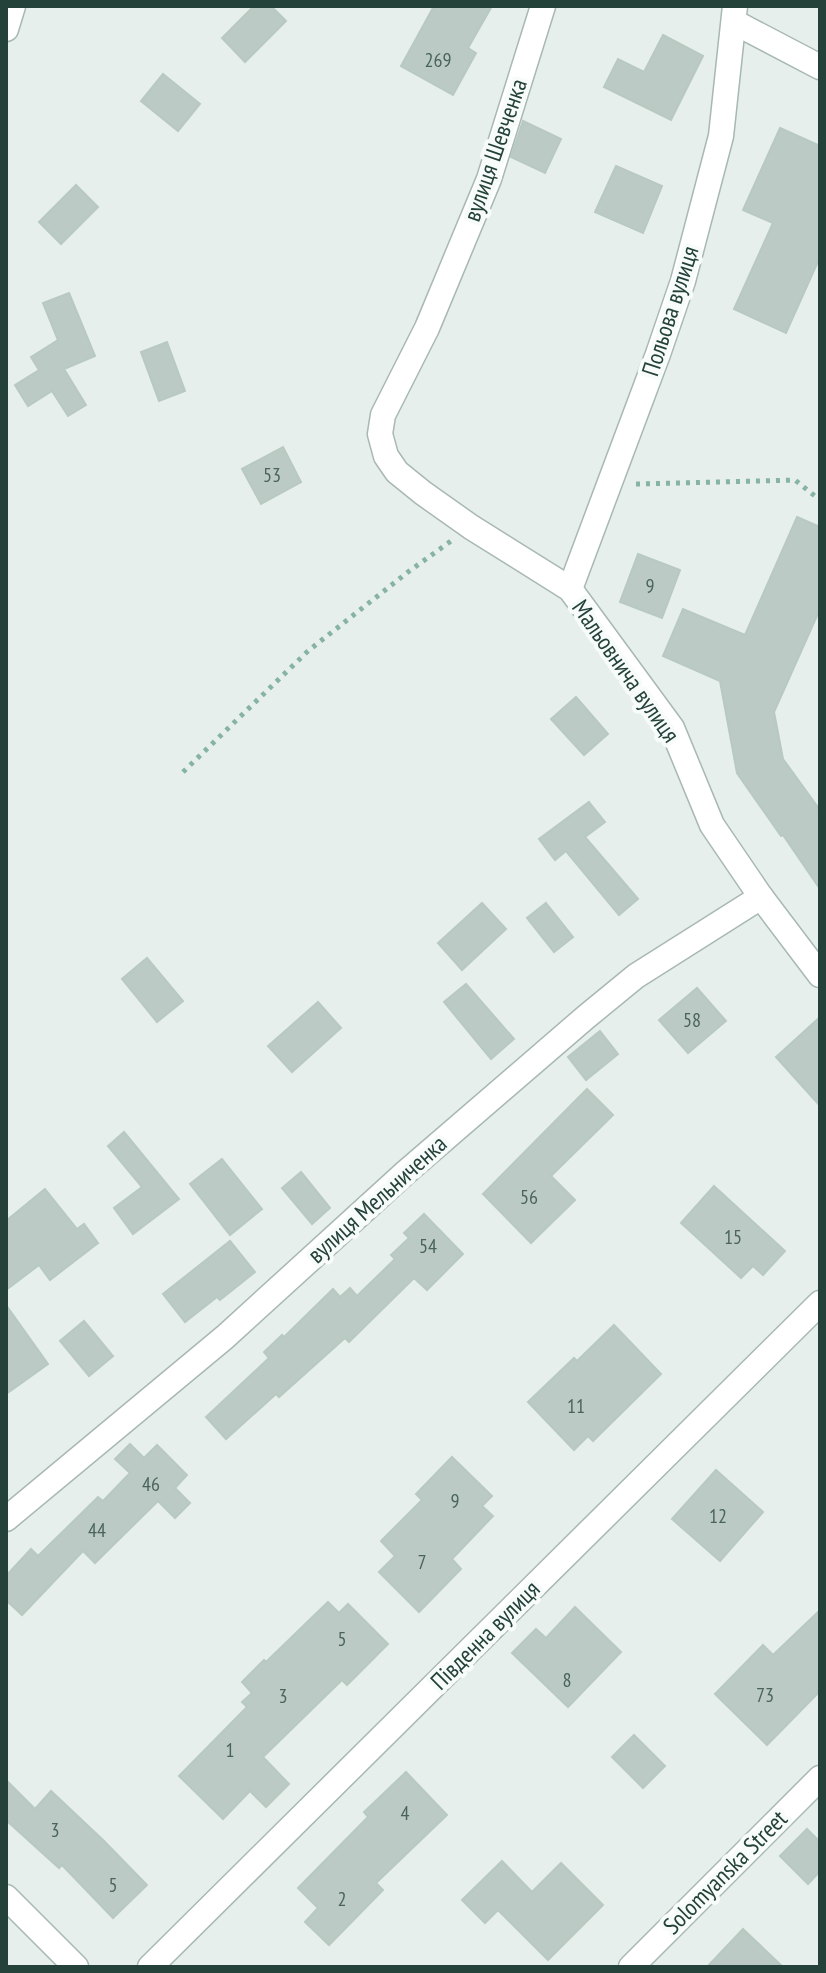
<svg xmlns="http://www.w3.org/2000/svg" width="826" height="1973" font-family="'PT Sans Narrow',sans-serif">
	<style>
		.building { fill: #bbcac4; stroke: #b8c9c2; stroke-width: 2 }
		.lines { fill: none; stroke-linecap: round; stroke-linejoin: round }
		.minor-casing { stroke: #a8b8b2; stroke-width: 27 }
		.path { stroke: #86b3a5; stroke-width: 5; stroke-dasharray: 4 6; stroke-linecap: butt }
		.minor { stroke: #fff; stroke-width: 24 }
		.labels { text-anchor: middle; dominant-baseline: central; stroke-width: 8; stroke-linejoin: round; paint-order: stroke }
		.number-label { font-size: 20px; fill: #4a645c }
		.street-label { font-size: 24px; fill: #24423a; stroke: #f7fbf9 }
	</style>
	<rect width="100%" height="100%" fill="#e6efeb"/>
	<g class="building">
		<polygon points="254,6 271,6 286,21 245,62 222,38"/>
		<polygon points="434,6 492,6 468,48 476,53 453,95 401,66"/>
		<polygon points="663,35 703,56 671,120 604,87 618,59 644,72"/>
		<polygon points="163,74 200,104 178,131 141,101"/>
		<polygon points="523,121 561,139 545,173 511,157"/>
		<polygon points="780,128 820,146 820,257 786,333 734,309 773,223 743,210"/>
		<polygon points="616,166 662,186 643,233 595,212"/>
		<polygon points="76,185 98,207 61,244 39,222"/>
		<polygon points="69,293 95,356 64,369 86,405 68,416 52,391 28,406 15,385 39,370 31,357 58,340 43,303"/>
		<polygon points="167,342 185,391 159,401 141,352"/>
		<polygon points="283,447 301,482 261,504 242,469"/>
		<polygon points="797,517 820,527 820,609 774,712 783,759 820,810 820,889 783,835 781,836 737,773 720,681 663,656 683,609 745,635"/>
		<polygon points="638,554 680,570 662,618 620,602"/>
		<polygon points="576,697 608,734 584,755 551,719"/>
		<polygon points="589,802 605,822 585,837 638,899 619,915 566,851 555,860 539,839"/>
		<polygon points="482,903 506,929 462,970 438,943"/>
		<polygon points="546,903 573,937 554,952 527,918"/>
		<polygon points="147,958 183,1001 157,1022 122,979"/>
		<polygon points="466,984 514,1039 491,1059 444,1002"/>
		<polygon points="697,988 726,1021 688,1053 659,1020"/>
		<polygon points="318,1002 341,1028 292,1072 268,1046"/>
		<polygon points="820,1017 820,1106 776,1057"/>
		<polygon points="600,1031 618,1054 586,1080 568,1057"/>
		<polygon points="587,1089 613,1115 551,1176 575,1200 531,1243 483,1194"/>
		<polygon points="124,1132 179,1199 133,1234 114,1208 142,1187 108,1146"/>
		<polygon points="222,1159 262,1209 230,1235 190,1184"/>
		<polygon points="301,1172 330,1208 312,1224 282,1188"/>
		<polygon points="714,1186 785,1251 763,1275 753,1266 741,1278 681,1223"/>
		<polygon points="45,1189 77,1229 84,1224 98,1243 50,1280 39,1265 6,1290 6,1221"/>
		<polygon points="424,1214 463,1254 427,1290 414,1278 349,1342 345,1338 279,1397 276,1394 226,1439 206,1417 269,1358 264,1352 282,1335 284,1337 333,1289 340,1297 350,1288 357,1296 395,1259 391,1255 409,1238 404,1233"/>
		<polygon points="230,1241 255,1272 220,1300 217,1297 185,1322 163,1294"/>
		<polygon points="6,1305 48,1364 6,1394"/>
		<polygon points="84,1321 113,1356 89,1376 60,1341"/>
		<polygon points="614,1325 661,1374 593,1441 588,1436 574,1450 528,1402 574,1358 577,1361"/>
		<polygon points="130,1444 144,1458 157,1445 187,1475 175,1488 190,1503 175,1518 158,1501 95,1563 83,1551 22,1615 6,1600 6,1576 31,1549 38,1556 98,1497 103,1501 130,1473 115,1459"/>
		<polygon points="452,1457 492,1496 482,1506 493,1516 452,1559 461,1569 419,1612 379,1572 395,1556 381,1541 422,1500 416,1494"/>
		<polygon points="716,1470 763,1512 720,1561 672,1519"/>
		<polygon points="328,1602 339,1613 348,1604 388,1644 347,1685 342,1680 263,1757 289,1784 266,1807 250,1791 223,1819 179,1776 247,1707 242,1702 252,1693 242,1682 264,1660 266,1662"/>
		<polygon points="575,1607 621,1652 568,1707 512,1653 536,1629 546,1638"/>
		<polygon points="820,1610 820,1691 767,1745 715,1694 763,1645 773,1655"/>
		<polygon points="634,1735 665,1766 643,1788 612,1757"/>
		<polygon points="406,1772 447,1815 376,1883 383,1890 329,1945 305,1922 318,1908 298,1888 368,1817 364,1812"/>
		<polygon points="6,1780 35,1809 51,1791 103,1840 147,1885 113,1918 62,1865 59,1868 6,1820"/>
		<polygon points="807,1829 820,1842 820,1871 808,1884 780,1856"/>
		<polygon points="502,1861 532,1892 561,1863 603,1905 548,1960 498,1910 485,1923 462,1900"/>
		<polygon points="743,1929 783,1967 707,1967"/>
	</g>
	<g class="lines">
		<defs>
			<g id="minor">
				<polyline points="543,6 489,179 427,328 383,415 380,434 386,456 397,472 423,493 471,527 570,589 672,728 712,825 761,897 820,975"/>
				<polyline points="734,22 820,67"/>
				<polyline points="6,29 13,6"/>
				<polyline points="570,589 658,354 683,281 721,136 735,6"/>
				<polyline points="6,1519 225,1337 405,1173 586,1017 636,976 761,897"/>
				<polyline points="6,1897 76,1967"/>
				<polyline points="150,1967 820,1303"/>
				<polyline points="631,1967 820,1778"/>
			</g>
		</defs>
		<use href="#minor" class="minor-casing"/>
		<g class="path">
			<polyline points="636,484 795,480 820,500"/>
			<polyline points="183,772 308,651 408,572 451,541"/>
		</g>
		<use href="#minor" class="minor"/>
	</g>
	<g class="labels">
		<g class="number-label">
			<text x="438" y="60">269</text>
			<text x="272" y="475">53</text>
			<text x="650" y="586">9</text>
			<text x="692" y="1020">58</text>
			<text x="529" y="1197">56</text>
			<text x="733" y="1237">15</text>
			<text x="428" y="1246">54</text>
			<text x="576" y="1406">11</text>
			<text x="151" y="1484">46</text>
			<text x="455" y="1501">9</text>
			<text x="718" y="1516">12</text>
			<text x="97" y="1530">44</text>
			<text x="422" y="1562">7</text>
			<text x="342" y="1639">5</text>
			<text x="567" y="1680">8</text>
			<text x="765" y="1695">73</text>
			<text x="283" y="1696">3</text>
			<text x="230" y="1750">1</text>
			<text x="405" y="1813">4</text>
			<text x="55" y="1830">3</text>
			<text x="113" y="1885">5</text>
			<text x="342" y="1899">2</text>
		</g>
		<g class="street-label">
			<text transform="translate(495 150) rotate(-71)">вулиця Шевченка</text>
			<text transform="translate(670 311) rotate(-72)">Польова вулиця</text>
			<text transform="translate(626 671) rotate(55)">Мальовнича вулиця</text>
			<text transform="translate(377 1199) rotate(-42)">вулиця Мельниченка</text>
			<text transform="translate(485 1635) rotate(-45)">Південна вулиця</text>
			<text transform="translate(725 1872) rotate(-45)">Solomyanska Street</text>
		</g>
	</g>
	<rect width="826" height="1973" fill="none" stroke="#24423a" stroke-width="16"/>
</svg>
